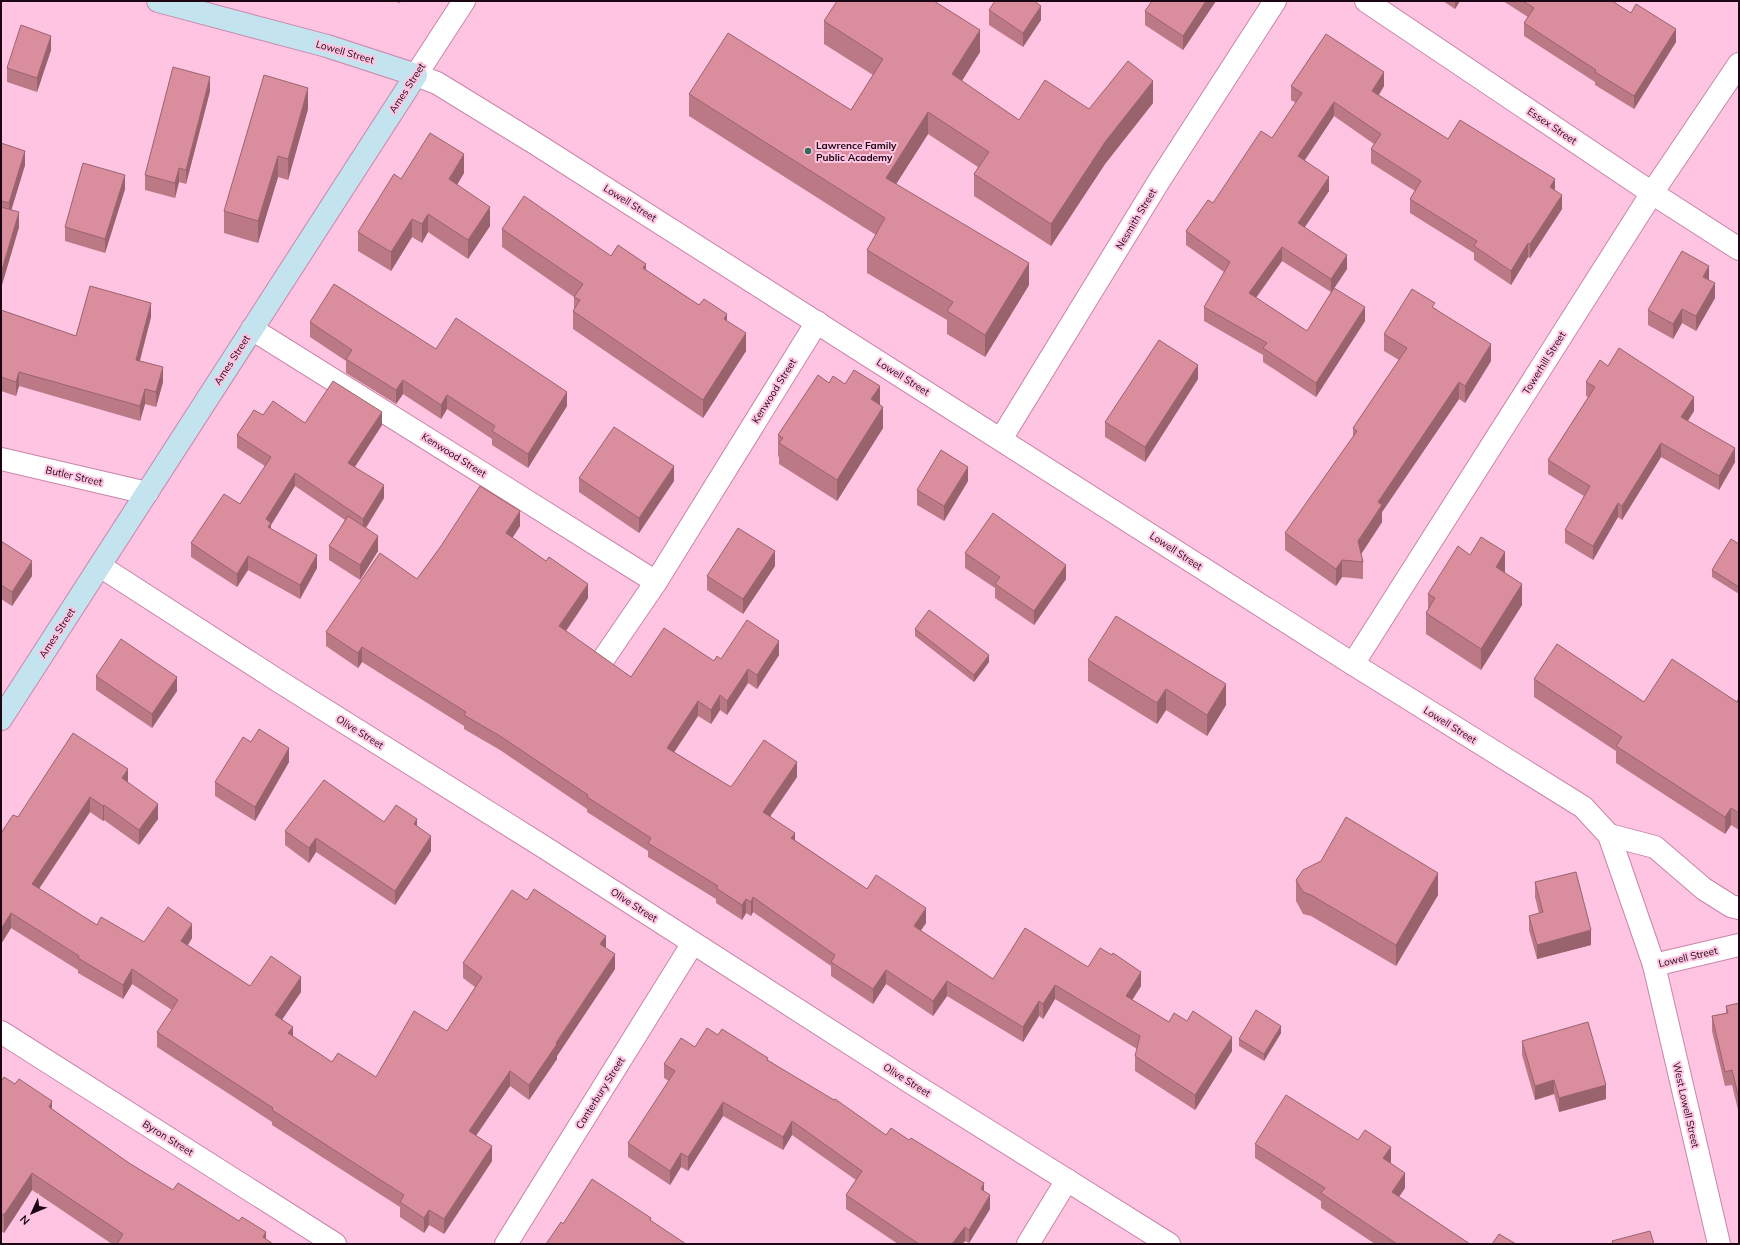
<svg xmlns="http://www.w3.org/2000/svg" width="1740" height="1245" font-family="Mulish,sans-serif">
	<style>
		.lines { fill: none; stroke-linecap: round; stroke-linejoin: round }
		.street-casing { stroke: #c985a9; stroke-width: 24 }
		.secondary-casing { stroke: #c985a9; stroke-width: 24 }
		.street { stroke: #fff; stroke-width: 22 }
		.secondary { stroke: #c3e3ef; stroke-width: 22 }
		.wall { fill: #bb7986; fill-rule: evenodd }
		.shaded-wall { fill: #99636d }
		.building { fill: #da8d9c; stroke: #99636d }
		.poi-dot { fill: #306b56; stroke: #fec4e1; stroke-width: 1.5 }
		.labels { text-anchor: middle; dominant-baseline: central; stroke-width: 4; stroke-linejoin: round; paint-order: stroke }
		.street-label { font-size: 10px; fill: #1d0613; stroke: #fec4e1 }
		.poi-label { font-size: 10px; font-weight: bold; fill: #1d0613; stroke: #fec4e1; text-anchor: start }
	</style>
	<rect width="100%" height="100%" fill="#fec4e1"/>
	<g class="lines">
		<defs>
			<g id="street">
				<polyline points="464,1 416,75 437,83 533,142 1353,664 1583,807 1609,835 1654,965 1739,945"/>
				<polyline points="1366,1 1652,193 1739,249"/>
				<polyline points="252,329 656,582 817,322"/>
				<polyline points="1001,439 1159,181 1275,1"/>
				<polyline points="1,459 147,493"/>
				<polyline points="100,566 277,680 547,849 910,1082 1169,1244"/>
				<polyline points="604,658 656,582"/>
				<polyline points="1353,664 1652,193 1739,64"/>
				<polyline points="1609,835 1655,847 1704,889 1731,906 1739,908"/>
				<polyline points="1654,965 1719,1244"/>
				<polyline points="1,1032 335,1244"/>
				<polyline points="506,1244 693,943"/>
				<polyline points="1028,1244 1067,1180"/>
			</g>
			<polyline id="secondary" points="1,719 416,75 327,46 158,1"/>
		</defs>
		<use href="#street" class="street-casing"/>
		<use href="#secondary" class="secondary-casing"/>
		<use href="#street" class="street"/>
		<use href="#secondary" class="secondary"/>
	</g>
	<g class="wall">
		<polygon points="393,1 401,1 400,3"/>
		<polygon points="1216,1 1183,50 1145,25 1145,11"/>
		<polygon points="1443,1 1460,1 1455,9"/>
		<polygon points="1503,1 1612,1 1676,42 1634,109 1595,85 1595,82 1524,36 1524,23 1528,17"/>
		<polygon points="989,10 1041,20 1023,47 989,25"/>
		<polygon points="824,21 980,52 961,81 1019,120 1089,109 1153,103 1105,164 1051,246 974,196 974,174 978,167 928,134 896,184 1029,285 985,357 947,334 947,320 867,273 867,250 876,235 689,116 689,94 851,110 873,75 824,44"/>
		<polygon points="51,50 37,92 7,82 7,68"/>
		<path d="M1291,86H1384L1379,95L1448,139L1555,191L1562,209L1530,258L1528,257L1511,285L1474,260V253L1410,213V199L1415,191L1371,163V149L1374,144L1334,116L1305,160L1329,191L1305,227L1347,269L1334,288L1365,321L1316,397L1263,362V355L1204,321V307L1224,272L1186,245V231L1213,203L1272,138L1296,103L1291,100ZM1282,261L1331,292L1307,331L1256,298Z"/>
		<polygon points="210,91 186,184 179,182 175,198 145,190 145,175"/>
		<polygon points="308,109 288,180 278,177 258,243 224,233 224,211"/>
		<polygon points="1,143 25,165 11,210 19,227 1,288"/>
		<polygon points="1739,153 1739,170 1738,169 1738,155"/>
		<polygon points="464,173 457,185 490,226 468,259 428,232 422,243 412,237 391,271 358,251 358,232 401,179"/>
		<polygon points="125,189 105,253 65,241 65,227"/>
		<polygon points="502,229 611,256 646,270 699,305 727,321 746,351 703,418 573,329 573,311 574,309 574,297 502,247"/>
		<polygon points="1709,280 1715,298 1696,331 1682,323 1673,339 1648,325 1648,310"/>
		<polygon points="1435,308 1491,361 1465,403 1459,399 1382,512 1382,522 1361,554 1363,562 1363,579 1342,577 1336,586 1285,550 1285,533 1353,438 1353,428 1399,360 1384,351 1384,334"/>
		<polygon points="1,310 76,336 151,317 140,361 163,382 156,407 145,404 140,421 19,386 16,396 1,391"/>
		<polygon points="310,322 436,349 567,406 528,468 492,445 492,439 447,409 441,419 403,394 396,404 346,373 346,361 310,337"/>
		<polygon points="1608,366 1694,411 1688,421 1735,462 1719,490 1661,457 1622,520 1618,517 1593,560 1565,543 1565,530 1584,496 1548,474 1548,460 1588,397 1586,396 1586,382"/>
		<polygon points="1198,379 1145,462 1105,437 1105,422"/>
		<polygon points="829,383 880,404 883,428 837,501 779,464 779,457 778,456 778,435"/>
		<polygon points="263,415 305,423 382,425 355,467 384,498 366,528 378,551 360,580 329,560 329,546 345,520 295,486 271,525 271,529 317,568 300,599 248,570 237,587 191,557 191,543 240,504 265,466 237,448 237,435"/>
		<polygon points="579,478 674,481 639,533 579,492"/>
		<polygon points="968,481 944,521 917,505 917,490"/>
		<polygon points="520,526 512,538 588,598 566,631 631,677 714,661 721,659 779,655 757,689 748,683 727,715 720,710 711,724 698,716 674,752 731,787 797,777 770,816 795,840 867,889 926,923 920,931 993,979 1088,967 1141,986 1132,1000 1169,1022 1232,1051 1195,1110 1135,1071 1135,1056 1137,1049 1055,999 1043,1019 1039,1016 1023,1042 947,996 933,1016 886,984 873,1004 831,976 831,966 753,912 751,916 746,913 742,920 716,903 716,899 648,857 648,851 587,812 587,809 500,750 464,729 464,726 362,662 358,668 326,646 326,632 417,579 441,546"/>
		<polygon points="1,541 32,576 12,606 1,599"/>
		<polygon points="1739,544 1739,594 1712,577 1712,570"/>
		<polygon points="965,553 1066,579 1034,625 995,598 995,588 965,568"/>
		<polygon points="1470,555 1505,573 1522,605 1481,670 1426,634 1426,613 1428,610 1428,594"/>
		<polygon points="775,566 743,614 707,590 707,576"/>
		<polygon points="915,629 989,662 974,682 915,636"/>
		<polygon points="1088,660 1226,705 1207,736 1166,710 1157,724 1088,681"/>
		<polygon points="96,676 177,691 152,728 96,690"/>
		<polygon points="1534,679 1644,702 1737,702 1739,698 1739,830 1731,825 1725,834 1616,763 1616,751 1534,697"/>
		<polygon points="251,742 289,762 255,821 215,796 215,782"/>
		<polygon points="128,783 158,819 139,845 104,820 103,821 90,812 39,889 97,925 144,942 192,938 188,945 250,986 301,992 282,1019 293,1036 332,1062 376,1077 447,1031 475,987 463,978 463,963 527,900 606,948 615,969 557,1056 557,1059 529,1100 510,1086 476,1135 492,1161 444,1234 429,1225 424,1233 400,1217 400,1207 272,1125 272,1122 157,1047 157,1032 172,1010 132,984 123,999 78,973 78,970 11,928 1,944 18,817"/>
		<polygon points="384,822 417,827 431,851 395,905 316,852 309,863 285,845 285,831"/>
		<polygon points="1296,880 1438,895 1396,966 1311,916 1303,914 1296,901"/>
		<polygon points="1535,882 1591,945 1537,959 1529,930 1529,916 1539,913 1535,897"/>
		<polygon points="1739,1003 1739,1114 1732,1085 1725,1086 1712,1031 1712,1016 1726,1013 1726,1006"/>
		<polygon points="1281,1033 1264,1061 1239,1046 1239,1039"/>
		<polygon points="718,1035 768,1060 886,1135 984,1191 990,1209 969,1243 965,1241 962,1244 898,1244 846,1209 846,1195 856,1180 792,1135 783,1150 723,1116 688,1171 681,1167 670,1185 628,1157 628,1143 669,1081 664,1078 664,1064"/>
		<polygon points="1522,1041 1606,1099 1559,1112 1554,1094 1535,1100 1522,1055"/>
		<polygon points="1,1082 52,1109 129,1163 173,1190 266,1239 273,1244 112,1244 32,1190 4,1233 1,1231"/>
		<polygon points="1255,1144 1391,1162 1390,1163 1405,1188 1399,1197 1470,1244 1375,1244 1321,1208 1321,1201 1255,1158"/>
	</g>
	<g class="shaded-wall">
		<polygon points="1206,1 1216,1 1183,50 1183,36"/>
		<polygon points="1455,1 1460,1 1455,9"/>
		<polygon points="1041,6 1041,20 1023,47 1023,33"/>
		<polygon points="1676,29 1676,42 1634,109 1634,96"/>
		<polygon points="980,30 980,52 952,97 952,74"/>
		<polygon points="51,36 51,50 37,92 37,78"/>
		<polygon points="1384,72 1384,86 1372,105 1372,91"/>
		<polygon points="210,77 210,91 186,184 186,170"/>
		<polygon points="1153,81 1153,103 1105,164 1051,246 1051,224 1105,142"/>
		<polygon points="308,88 308,109 288,180 288,159"/>
		<polygon points="1334,102 1334,116 1298,170 1298,156"/>
		<polygon points="928,112 928,134 886,200 886,178"/>
		<polygon points="25,151 25,165 9,218 9,203"/>
		<polygon points="464,154 464,173 449,198 449,179"/>
		<polygon points="278,156 278,177 258,243 258,221"/>
		<polygon points="179,168 179,182 175,198 175,183"/>
		<polygon points="125,175 125,189 105,253 105,239"/>
		<polygon points="1329,177 1329,191 1298,237 1298,223"/>
		<polygon points="1555,179 1555,193 1550,187"/>
		<polygon points="1562,195 1562,209 1530,258 1530,244"/>
		<polygon points="490,207 490,226 468,259 468,240"/>
		<polygon points="19,212 19,227 1,288 1,273"/>
		<polygon points="428,214 428,232 422,243 422,224"/>
		<polygon points="412,219 412,237 391,271 391,252"/>
		<polygon points="1528,243 1528,257 1511,285 1511,271"/>
		<polygon points="1282,247 1282,261 1249,307 1249,293"/>
		<polygon points="1347,255 1347,269 1331,293 1331,279"/>
		<polygon points="1029,263 1029,285 985,357 985,335"/>
		<polygon points="646,264 646,283 643,268"/>
		<polygon points="1709,266 1709,281 1703,277"/>
		<polygon points="1715,283 1715,298 1696,331 1696,316"/>
		<polygon points="151,303 151,317 136,374 136,360"/>
		<polygon points="1365,307 1365,321 1316,397 1316,383"/>
		<polygon points="1682,309 1682,323 1673,339 1673,324"/>
		<polygon points="727,314 727,332 724,319"/>
		<polygon points="746,333 746,351 703,418 703,400"/>
		<polygon points="1491,344 1491,361 1465,403 1465,386"/>
		<polygon points="1198,365 1198,379 1145,462 1145,447"/>
		<polygon points="163,367 163,382 156,407 156,392"/>
		<polygon points="19,372 19,386 16,396 16,382"/>
		<polygon points="403,380 403,394 396,404 396,390"/>
		<polygon points="1459,382 1459,399 1382,512 1382,522 1358,559 1358,541 1378,502"/>
		<polygon points="880,386 880,408 871,399"/>
		<polygon points="145,389 145,404 140,421 140,406"/>
		<polygon points="567,392 567,406 528,468 528,454"/>
		<polygon points="447,395 447,409 441,419 441,405"/>
		<polygon points="1694,397 1694,411 1681,431 1681,417"/>
		<polygon points="883,407 883,428 837,501 837,480"/>
		<polygon points="382,412 382,425 348,477 348,463"/>
		<polygon points="1661,443 1661,457 1622,520 1622,506"/>
		<polygon points="1735,448 1735,462 1719,490 1719,476"/>
		<polygon points="674,466 674,481 639,533 639,518"/>
		<polygon points="968,467 968,481 944,521 944,506"/>
		<polygon points="295,473 295,486 271,525 271,536 266,519"/>
		<polygon points="384,485 384,498 363,532 363,519"/>
		<polygon points="1618,503 1618,517 1593,560 1593,546"/>
		<polygon points="520,511 520,526 506,548 506,533"/>
		<polygon points="378,536 378,551 360,580 360,565"/>
		<polygon points="775,551 775,566 743,614 743,599"/>
		<polygon points="1505,552 1505,574 1496,567"/>
		<polygon points="317,555 317,568 300,599 300,585"/>
		<polygon points="248,556 248,570 237,587 237,574"/>
		<polygon points="1342,560 1342,577 1336,586 1336,569"/>
		<polygon points="32,561 32,576 12,606 12,592"/>
		<polygon points="1066,565 1066,579 1034,625 1034,611"/>
		<polygon points="588,584 588,598 559,641 559,626"/>
		<polygon points="1522,584 1522,605 1481,670 1481,649"/>
		<polygon points="779,641 779,655 757,689 757,675"/>
		<polygon points="362,647 362,662 358,668 358,653"/>
		<polygon points="989,655 989,662 974,682 974,675"/>
		<polygon points="748,669 748,683 727,715 727,701"/>
		<polygon points="177,677 177,691 152,728 152,714"/>
		<polygon points="1226,684 1226,705 1207,736 1207,715"/>
		<polygon points="1166,689 1166,710 1157,724 1157,703"/>
		<polygon points="720,695 720,710 711,724 711,710"/>
		<polygon points="698,701 698,716 667,763 667,748"/>
		<polygon points="289,748 289,762 255,821 255,807"/>
		<polygon points="797,762 797,777 763,827 763,812"/>
		<polygon points="128,769 128,784 122,778"/>
		<polygon points="90,797 90,812 32,899 32,884"/>
		<polygon points="158,804 158,819 139,845 139,830"/>
		<polygon points="104,805 104,820 103,821 103,806"/>
		<polygon points="1731,808 1731,825 1725,834 1725,817"/>
		<polygon points="417,819 417,834 414,824"/>
		<polygon points="795,833 795,847 791,838"/>
		<polygon points="431,836 431,851 395,905 395,891"/>
		<polygon points="316,838 316,852 309,863 309,848"/>
		<polygon points="1438,873 1438,895 1396,966 1396,945"/>
		<polygon points="753,897 753,912 751,916 751,902"/>
		<polygon points="746,899 746,913 742,920 742,905"/>
		<polygon points="926,908 926,923 914,941 914,926"/>
		<polygon points="11,913 11,928 1,944 1,929"/>
		<polygon points="192,924 192,938 181,956 181,941"/>
		<polygon points="1591,930 1591,945 1537,959 1537,945"/>
		<polygon points="606,936 606,951 600,944"/>
		<polygon points="615,954 615,969 557,1056 557,1059 529,1100 529,1085"/>
		<polygon points="132,969 132,984 123,999 123,985"/>
		<polygon points="886,970 886,984 873,1004 873,989"/>
		<polygon points="1141,972 1141,986 1126,1010 1126,996"/>
		<polygon points="301,977 301,992 275,1030 275,1015"/>
		<polygon points="947,981 947,996 933,1016 933,1001"/>
		<polygon points="1055,985 1055,999 1043,1019 1043,1004"/>
		<polygon points="1039,1001 1039,1016 1023,1042 1023,1027"/>
		<polygon points="1281,1026 1281,1033 1264,1061 1264,1054"/>
		<polygon points="293,1027 293,1042 288,1033"/>
		<polygon points="1232,1037 1232,1051 1195,1110 1195,1095"/>
		<polygon points="510,1071 510,1086 469,1146 469,1131"/>
		<polygon points="1554,1080 1554,1094 1535,1100 1535,1086"/>
		<polygon points="1606,1085 1606,1099 1559,1112 1559,1098"/>
		<polygon points="52,1101 52,1119 49,1107"/>
		<polygon points="723,1102 723,1116 688,1171 688,1157"/>
		<polygon points="792,1121 792,1135 783,1150 783,1137"/>
		<polygon points="492,1146 492,1161 444,1234 444,1219"/>
		<polygon points="1391,1147 1391,1162 1383,1173 1383,1158"/>
		<polygon points="681,1153 681,1167 670,1185 670,1171"/>
		<polygon points="32,1173 32,1190 4,1233 4,1215"/>
		<polygon points="1405,1173 1405,1188 1392,1207 1392,1192"/>
		<polygon points="984,1183 984,1197 981,1189"/>
		<polygon points="990,1195 990,1209 969,1243 969,1230"/>
		<polygon points="429,1210 429,1225 424,1233 424,1218"/>
		<polygon points="965,1227 965,1241 962,1244 952,1244"/>
		<polygon points="266,1232 266,1244 263,1237"/>
	</g>
	<g class="building">
		<polygon points="837,1 934,1 980,30 952,74 1019,120 1045,80 1089,109 1128,61 1153,81 1105,142 1051,224 974,174 989,152 928,112 886,178 1029,263 985,335 947,311 953,302 867,250 885,218 689,94 728,33 851,110 883,59 824,21"/>
		<polygon points="995,1 1034,1 1041,6 1023,33 989,10"/>
		<polygon points="1152,1 1206,1 1183,36 1145,11"/>
		<polygon points="1523,1 1612,1 1631,13 1636,4 1676,29 1634,96 1595,72 1596,70 1524,23 1534,8"/>
		<polygon points="21,25 51,36 37,78 7,68"/>
		<polygon points="1326,34 1384,72 1372,91 1448,139 1460,120 1555,179 1550,187 1562,195 1530,244 1528,243 1511,271 1474,246 1477,241 1410,199 1421,181 1371,149 1381,134 1334,102 1298,156 1329,177 1298,223 1347,255 1331,279 1282,247 1249,293 1307,331 1334,288 1365,307 1316,383 1263,348 1267,343 1204,307 1230,262 1186,231 1208,200 1213,203 1261,131 1272,138 1302,93 1291,86"/>
		<polygon points="173,67 210,77 186,170 179,168 175,183 145,175"/>
		<polygon points="264,75 308,88 288,159 278,156 258,221 224,211"/>
		<polygon points="430,133 464,154 449,179 490,207 468,240 428,214 422,224 412,219 391,252 358,232 394,174 401,179"/>
		<polygon points="1,143 25,151 9,203 1,201"/>
		<polygon points="83,163 125,175 105,239 65,227"/>
		<polygon points="524,196 611,256 618,245 646,264 643,268 699,305 704,299 727,314 724,319 746,333 703,400 573,311 580,300 574,297 583,284 502,229"/>
		<polygon points="1,207 19,212 1,273"/>
		<polygon points="1682,251 1709,266 1703,277 1715,283 1696,316 1682,309 1673,324 1648,310"/>
		<polygon points="334,284 436,349 456,318 567,392 528,454 492,431 495,426 447,395 441,405 403,380 396,390 346,359 352,350 310,322"/>
		<polygon points="90,286 151,303 136,360 163,367 156,392 145,389 140,406 19,372 16,382 1,377 1,310 76,336"/>
		<polygon points="1412,289 1435,303 1432,307 1491,344 1465,386 1459,382 1378,502 1382,505 1358,541 1363,562 1342,560 1336,569 1285,533 1357,431 1353,428 1407,348 1384,334"/>
		<polygon points="1159,340 1198,365 1145,447 1105,422"/>
		<polygon points="1619,348 1694,397 1681,417 1735,448 1719,476 1661,443 1622,506 1618,503 1593,546 1565,530 1590,486 1548,460 1595,387 1586,382 1600,360 1608,366"/>
		<polygon points="854,370 880,386 871,399 883,407 837,480 779,443 783,438 778,435 818,375 829,383 833,376 845,384"/>
		<polygon points="333,381 382,412 348,463 384,485 363,519 295,473 266,519 271,523 268,527 317,555 300,585 248,556 237,574 191,543 224,494 240,504 271,457 237,435 254,410 263,415 273,401 305,423"/>
		<polygon points="614,427 674,466 639,518 579,478"/>
		<polygon points="941,450 968,467 944,506 917,490"/>
		<polygon points="480,486 520,511 506,533 546,561 549,557 588,584 559,626 631,677 664,628 714,661 717,656 721,659 747,620 779,641 757,675 748,669 727,701 720,695 711,710 698,701 667,748 731,787 764,740 797,762 763,812 795,833 791,838 867,889 876,875 926,908 914,926 993,979 1025,928 1088,967 1100,948 1112,955 1113,953 1141,972 1126,996 1169,1022 1174,1013 1187,1021 1193,1011 1232,1037 1195,1095 1135,1056 1140,1036 1055,985 1043,1004 1039,1001 1023,1027 947,981 933,1001 886,970 873,989 831,962 835,955 753,897 751,902 746,899 742,905 716,888 718,886 648,843 651,838 587,797 588,795 500,736 464,715 466,712 362,647 358,653 326,632 380,553 417,579 441,546"/>
		<polygon points="993,513 1066,565 1034,611 995,584 1000,577 965,553"/>
		<polygon points="348,516 378,536 360,565 329,546"/>
		<polygon points="738,528 775,551 743,599 707,576"/>
		<polygon points="1481,537 1505,552 1496,567 1522,584 1481,649 1426,613 1435,598 1428,594 1458,546 1470,555"/>
		<polygon points="1731,539 1739,544 1739,587 1712,570"/>
		<polygon points="1,541 32,561 12,592 1,585"/>
		<polygon points="929,610 989,655 974,675 915,629"/>
		<polygon points="1116,616 1226,684 1207,715 1166,689 1157,703 1088,660"/>
		<polygon points="121,639 177,677 152,714 96,676"/>
		<polygon points="1557,644 1644,702 1672,659 1737,702 1739,698 1739,813 1731,808 1725,817 1616,746 1622,737 1534,679"/>
		<polygon points="259,729 289,748 255,807 215,782 243,737 251,742"/>
		<polygon points="73,733 128,769 122,778 158,804 139,830 104,805 103,806 90,797 32,884 97,925 101,917 144,942 168,907 192,924 181,941 250,986 271,956 301,977 275,1015 293,1027 288,1033 332,1062 338,1053 376,1077 414,1011 447,1031 482,977 463,963 512,890 527,900 534,889 606,936 600,944 615,954 556,1043 557,1044 529,1085 510,1071 469,1131 492,1146 444,1219 429,1210 424,1218 400,1202 404,1195 272,1110 273,1108 157,1032 178,1000 132,969 123,985 78,958 79,956 11,913 1,929 1,833 13,815 18,817"/>
		<polygon points="324,780 384,822 396,805 417,819 414,824 431,836 395,891 316,838 309,848 285,831"/>
		<polygon points="1346,817 1438,873 1396,945 1311,895 1303,892 1296,880 1303,870 1321,861"/>
		<polygon points="1576,872 1591,930 1537,945 1529,916 1543,912 1535,882"/>
		<polygon points="1739,1003 1739,1099 1732,1070 1725,1072 1712,1016 1728,1013 1726,1006"/>
		<polygon points="1256,1010 1281,1026 1264,1054 1239,1039"/>
		<polygon points="1588,1022 1606,1085 1559,1098 1554,1080 1535,1086 1522,1041"/>
		<polygon points="707,1028 718,1035 722,1029 768,1058 767,1060 834,1100 835,1099 886,1135 891,1128 909,1140 911,1138 984,1183 981,1189 990,1195 969,1230 965,1227 952,1244 919,1244 846,1195 862,1171 792,1121 783,1137 723,1102 688,1157 681,1153 670,1171 628,1143 675,1071 664,1064 681,1038 695,1047"/>
		<polygon points="4,1077 15,1084 19,1079 52,1101 49,1107 129,1163 173,1190 178,1183 239,1221 242,1217 266,1232 263,1237 273,1244 117,1244 123,1234 32,1173 4,1215 1,1213 1,1082"/>
		<polygon points="1286,1095 1358,1140 1365,1130 1391,1147 1383,1158 1405,1173 1392,1192 1470,1244 1397,1244 1321,1193 1325,1188 1255,1144"/>
		<polygon points="592,1179 651,1218 650,1220 686,1244 546,1244 561,1222 563,1224"/>
		<polygon points="1650,1231 1654,1244 1613,1244 1612,1241"/>
		<polygon points="1499,1234 1516,1244 1492,1244"/>
	</g>
	<circle class="poi-dot" cx="808" cy="151" r="4"/>
	<g class="labels">
		<g class="street-label">
			<text transform="translate(345 52) rotate(16)">Lowell Street</text>
			<text transform="translate(407 88) rotate(-57)">Ames Street</text>
			<text transform="translate(1552 126) rotate(34)">Essex Street</text>
			<text transform="translate(630 203) rotate(32)">Lowell Street</text>
			<text transform="translate(1136 219) rotate(-59)">Nesmith Street</text>
			<text transform="translate(232 360) rotate(-57)">Ames Street</text>
			<text transform="translate(1544 363) rotate(-58)">Towerhill Street</text>
			<text transform="translate(903 377) rotate(32)">Lowell Street</text>
			<text transform="translate(774 391) rotate(-58)">Kenwood Street</text>
			<text transform="translate(454 455) rotate(32)">Kenwood Street</text>
			<text transform="translate(74 476) rotate(13)">Butler Street</text>
			<text transform="translate(1176 551) rotate(33)">Lowell Street</text>
			<text transform="translate(57 633) rotate(-57)">Ames Street</text>
			<text transform="translate(1450 725) rotate(32)">Lowell Street</text>
			<text transform="translate(360 732) rotate(32)">Olive Street</text>
			<text transform="translate(634 905) rotate(33)">Olive Street</text>
			<text transform="translate(1688 957) rotate(-13)">Lowell Street</text>
			<text transform="translate(907 1080) rotate(32)">Olive Street</text>
			<text transform="translate(600 1093) rotate(-58)">Canterbury Street</text>
			<text transform="translate(1686 1105) rotate(77)">West Lowell Street</text>
			<text transform="translate(168 1138) rotate(32)">Byron Street</text>
		</g>
		<g class="poi-label">
			<text x="816" y="145">Lawrence Family<tspan x="816" dy="12">Public Academy</tspan></text>
		</g>
	</g>
	<rect width="1740" height="1245" fill="none" stroke="#1d0613" stroke-width="4"/>
	<g transform="translate(32 1213) rotate(226)" stroke="#fec4e1" stroke-width="3" paint-order="stroke">
	<path d="M0-3L7 15L0 10L-7 15Z" fill="#1d0613"/>
	<text y="-6" font-size="11" font-weight="bold" text-anchor="middle" fill="#1d0613">N</text>
	</g>
</svg>
